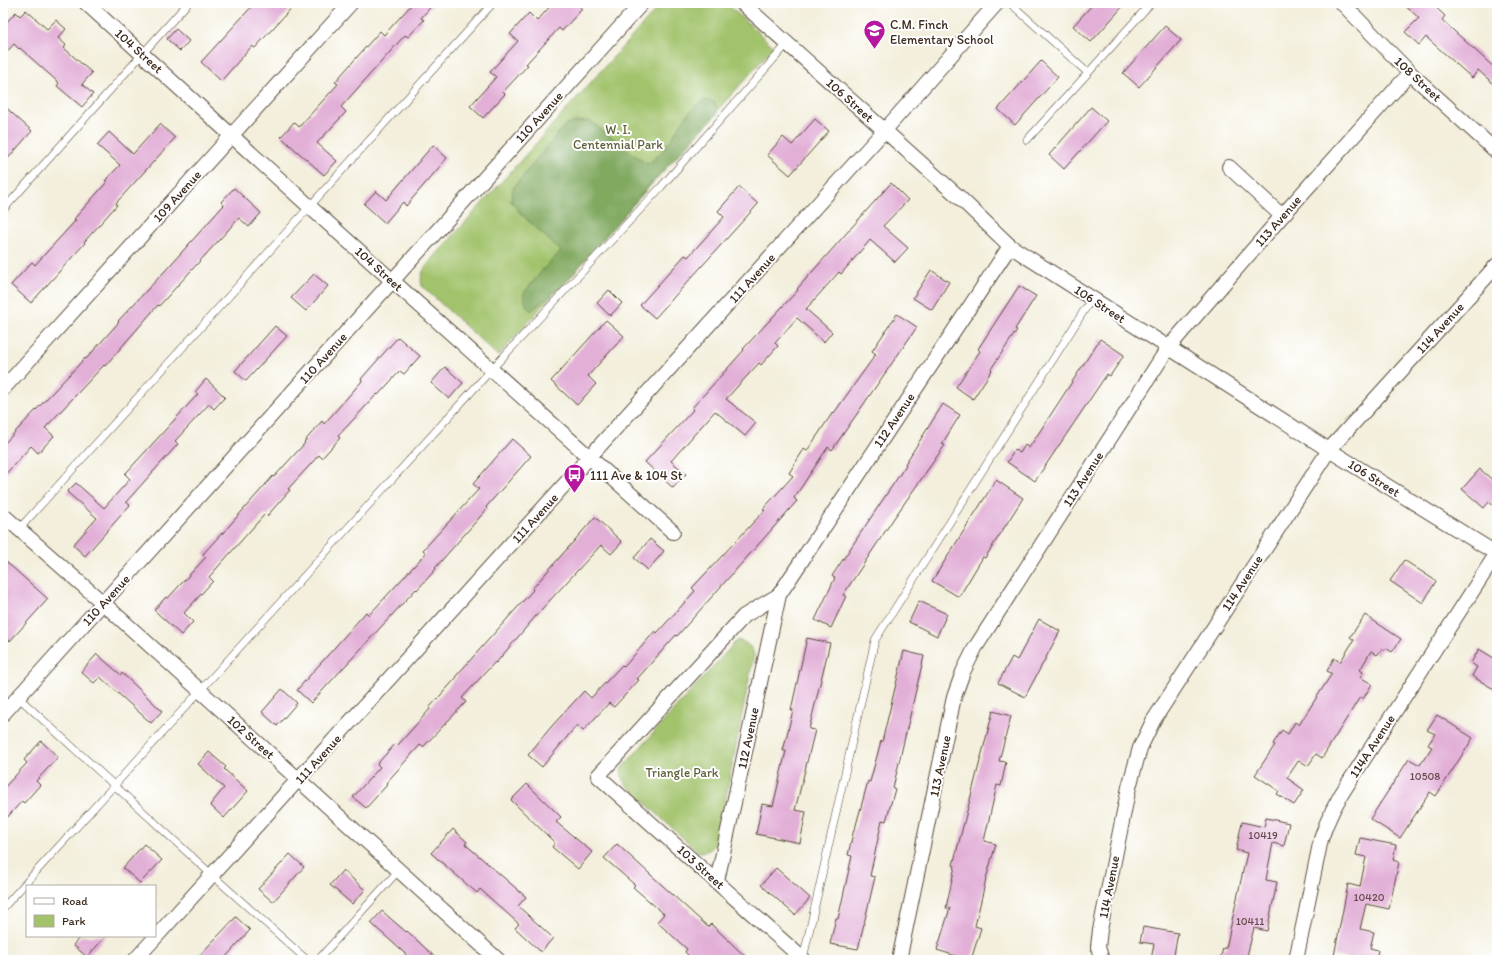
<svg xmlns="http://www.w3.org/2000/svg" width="1500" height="963" font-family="Itim,sans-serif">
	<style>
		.green { fill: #a2c36c; stroke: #6e7645 }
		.forest { fill: #81a960; stroke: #5e6a3f }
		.building { fill: #e2afd7 }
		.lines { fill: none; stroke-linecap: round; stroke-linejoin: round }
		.service-casing { stroke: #57483a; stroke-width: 8 }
		.minor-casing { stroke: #57483a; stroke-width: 16 }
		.service { stroke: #fff; stroke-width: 7 }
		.minor { stroke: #fff; stroke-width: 14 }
		.labels { text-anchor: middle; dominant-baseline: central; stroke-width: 4; stroke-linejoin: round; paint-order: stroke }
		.number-label { font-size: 11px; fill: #654b4c }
		.poi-label { font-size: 13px; fill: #3b2a1e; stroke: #fff; text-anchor: start }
		.street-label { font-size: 13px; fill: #3b2a1e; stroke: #fff }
		.park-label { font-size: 13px; fill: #5f6039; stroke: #fff }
	</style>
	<rect width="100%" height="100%" fill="#fff"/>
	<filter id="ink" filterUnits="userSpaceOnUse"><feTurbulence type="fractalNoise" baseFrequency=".025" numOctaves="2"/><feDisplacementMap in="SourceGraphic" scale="8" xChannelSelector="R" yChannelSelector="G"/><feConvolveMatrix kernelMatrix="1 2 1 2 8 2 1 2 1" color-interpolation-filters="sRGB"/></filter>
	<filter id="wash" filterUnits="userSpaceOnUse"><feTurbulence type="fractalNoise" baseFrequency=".012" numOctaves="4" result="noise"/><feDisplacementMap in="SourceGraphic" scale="16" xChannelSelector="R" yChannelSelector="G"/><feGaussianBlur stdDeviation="0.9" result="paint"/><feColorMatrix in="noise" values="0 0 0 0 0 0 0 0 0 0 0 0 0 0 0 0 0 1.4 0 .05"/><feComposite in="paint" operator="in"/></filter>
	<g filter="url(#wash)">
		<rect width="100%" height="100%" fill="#f3efdc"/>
		<g class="green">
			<path d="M662,3H726L774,47L498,356L422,286C420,277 422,273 426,266Z"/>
			<path d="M737,640C745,642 751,645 754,654L717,842C712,849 706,854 697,851L630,789C624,783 622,778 621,769Z"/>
		</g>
		<path class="forest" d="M705,100L714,102L718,109L717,114L650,185L563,286L531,311L526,305L523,294L545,267L561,251L521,214L511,201L513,188L564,126L575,122L590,121L645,163H649C656,158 662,152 667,145C679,129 686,110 705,100Z"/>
		<g id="blocks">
			<g class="building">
				<polygon points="255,3 296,3 255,48 252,46 221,81 201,62"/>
				<polygon points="413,3 434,3 421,18 424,20 408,37 405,35 341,107 346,112 317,143 337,161 324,175 281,137 294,122 299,127 338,84 335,82 380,31 384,35"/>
				<polygon points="553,3 576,3 582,9 562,31 559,28 526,64 528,65 503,92 505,94 483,118 470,106 496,77 490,72 518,41 510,34 529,13 537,21"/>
				<polygon points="1094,3 1126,3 1091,42 1073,26"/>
				<polygon points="1402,3 1431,3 1445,16 1442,20 1497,70 1497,87 1478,70 1472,78 1426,37 1419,45 1405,32 1419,18"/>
				<polygon points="26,10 47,29 56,20 66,29 58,38 66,45 64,48 92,73 82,84 93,94 82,107 57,86 59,83 20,48 19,49 14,44 3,56 3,26 16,12 20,16"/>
				<polygon points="1165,26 1181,40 1139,87 1123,73"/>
				<polygon points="176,29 189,41 180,51 167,39"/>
				<polygon points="1041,61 1058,77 1015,125 998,109"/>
				<polygon points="3,105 32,131 3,164"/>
				<polygon points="1091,107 1107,121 1064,169 1049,155"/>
				<polygon points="815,119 829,131 790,175 767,155 783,137 792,145"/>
				<polygon points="160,124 175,138 116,203 117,205 84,242 85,243 31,303 11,285 32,262 35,265 76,220 74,219 107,182 105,181 120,165 97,145 109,132 133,154"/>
				<polygon points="433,145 447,158 406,206 403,202 385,223 364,204 376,191 386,200"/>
				<polygon points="891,183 908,200 883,226 908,248 895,262 870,240 841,274 839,272 806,309 832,332 824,342 797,318 775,343 778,346 761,365 759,363 726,399 756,423 745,436 715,411 671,461 686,474 673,488 645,462 693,410 692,408 744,350 743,349 798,290 797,289"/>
				<polygon points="739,187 758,204 655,318 640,305 685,255 688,257 724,217 718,211"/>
				<polygon points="234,188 261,213 249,227 239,218 159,306 158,305 105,366 104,365 45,428 54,436 38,453 31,446 3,477 3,445 85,358 86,359 119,322 118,321 164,272 224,205 221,202"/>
				<polygon points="931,270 949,282 932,310 913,298"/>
				<polygon points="314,274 328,286 306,311 291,298"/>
				<polygon points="1019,286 1036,296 1015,329 1017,330 991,369 992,370 973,399 956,387 980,351 978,349"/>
				<polygon points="609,290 622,303 610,316 597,303"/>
				<polygon points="897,314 917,327 832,450 828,447 794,498 797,501 677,636 676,635 637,679 639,680 614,707 609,703 583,731 577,725 542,767 528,755 551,727 584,691 591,698 622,665 624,667 655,631 657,633 695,591 692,588 765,510 763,509 793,476 789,473 804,449 807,451 833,412 834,413 876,354 872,351"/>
				<polygon points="606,320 624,336 588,376 596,384 577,405 551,381"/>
				<polygon points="275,326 287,336 246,381 235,371"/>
				<polygon points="398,337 420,356 404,374 400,371 378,395 377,394 338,436 340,438 322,458 319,455 288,489 290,490 267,516 265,514 209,577 213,581 184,613 193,622 181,635 154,610 166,597 168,598 206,557 203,554 222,533 222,534 273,476 274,477 305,443 304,442 322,421 324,424 362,381 361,379"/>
				<polygon points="1100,339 1124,355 1110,376 1107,374 1035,481 1007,462 1015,450 1020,453 1025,445 1029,448"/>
				<polygon points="445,367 463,383 449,399 431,383"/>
				<polygon points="206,379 225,397 214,409 209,404 175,441 178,444 126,502 130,505 85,556 73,545 97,518 67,492 76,483 104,508 130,479 125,474 198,394 195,392"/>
				<polygon points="943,404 960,415 942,444 945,445 892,521 843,595 846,596 831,628 815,620 835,578 832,576 906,465 905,464"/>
				<polygon points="512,439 531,456 486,507 487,509 435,568 436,569 417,590 416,589 311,703 297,690 366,612 369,615 426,553 423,550 479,489 473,484"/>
				<polygon points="1480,469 1497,484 1497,509 1489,502 1484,508 1462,489"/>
				<polygon points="996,480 1023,498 985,558 983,557 959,597 932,581"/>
				<polygon points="595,517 622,542 611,554 601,545 540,611 496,663 495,662 462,698 466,702 423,747 420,745 386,783 387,785 366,808 353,797 380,767 377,764 396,743 398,745 430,709 429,708 457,677 456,676 533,590 532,589"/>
				<polygon points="650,539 664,551 648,570 634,558"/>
				<polygon points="3,559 48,599 10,641 3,635"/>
				<polygon points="1404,560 1436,581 1423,603 1390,581"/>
				<polygon points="919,601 947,614 937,636 909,622"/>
				<polygon points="1365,615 1401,639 1392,652 1386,648 1384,651 1382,649 1377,655 1371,651 1360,670 1363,672 1360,677 1372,684 1363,699 1360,697 1322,758 1316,754 1308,766 1299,760 1287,778 1304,790 1294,805 1277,794 1279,791 1255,775 1275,745 1273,744 1282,730 1288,734 1295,722 1299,725 1331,675 1331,673 1327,671 1334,658 1340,662 1354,640 1350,637"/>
				<polygon points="1039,619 1060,631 1025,697 998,683 1012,657 1017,660"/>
				<polygon points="807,638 830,643 809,729 815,730 795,810 806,812 800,843 756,834 762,804 773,806 786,751 783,751 793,710 791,710"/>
				<polygon points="1479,649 1497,660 1497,691 1472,676 1477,667 1471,663"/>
				<polygon points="904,651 924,656 893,788 895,789 886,821 882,820 870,876 875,877 858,949 830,944 836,918 838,919 852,856 848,855 854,829 855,829 868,781 870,782 881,741 882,742"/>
				<polygon points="97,654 121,675 122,673 162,711 151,723 100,677 94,683 81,672"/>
				<polygon points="282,689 297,703 277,726 262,712"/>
				<polygon points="993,711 1011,716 999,761 1006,762 1001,786 997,785 984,841 996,844 987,875 975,926 981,928 971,960 969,960 937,950 950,908 946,908 955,866 953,865"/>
				<polygon points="1437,715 1473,738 1436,796 1430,792 1400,838 1370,819 1409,759 1420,765 1432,747 1428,745 1435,734 1427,730"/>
				<polygon points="41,741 58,757 36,781 40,785 24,803 22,801 3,822 3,789 27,763 24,760"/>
				<polygon points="209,752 226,767 224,769 248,791 224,818 210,805 224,788 198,764"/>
				<polygon points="527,784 561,817 556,822 592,852 578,869 552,847 555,843 511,800"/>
				<polygon points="1266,818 1289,823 1284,846 1273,843 1268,868 1266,880 1277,882 1267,931 1254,928 1246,960 1220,960 1223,948 1226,948 1247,853 1236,850 1242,822 1264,827"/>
				<polygon points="453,829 467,842 465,844 526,897 518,906 553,938 541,952 515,928 519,924 480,889 477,893 431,853"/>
				<polygon points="1360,838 1396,845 1393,860 1399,862 1389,909 1366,904 1360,929 1374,932 1370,948 1378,950 1376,960 1354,960 1334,956 1348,884 1360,887 1366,857 1356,855"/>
				<polygon points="144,844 162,860 140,883 123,868"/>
				<polygon points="617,844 708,927 711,924 749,960 693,960 685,952 687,949 657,922 664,914 633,887 635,885 604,858"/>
				<polygon points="290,854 304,867 273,902 258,889"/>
				<polygon points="776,868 810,898 795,915 761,885"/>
				<polygon points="343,870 365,890 352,904 330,885"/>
				<polygon points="382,911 406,932 407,931 438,960 412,960 371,923"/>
				<polygon points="236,917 250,930 223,960 195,960"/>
				<polygon points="1143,927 1178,933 1173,960 1151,960 1154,944 1140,942"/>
				<polygon points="81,936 106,936 87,957 73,945"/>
			</g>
		</g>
	</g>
	<g filter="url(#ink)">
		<use href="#blocks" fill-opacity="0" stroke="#57483a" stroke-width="1"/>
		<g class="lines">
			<defs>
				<g id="service">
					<polyline points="1010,3 1088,73 1151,3"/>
					<polyline points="1027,140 1088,73"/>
					<polyline points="3,210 188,3"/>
					<polyline points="19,529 493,3"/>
					<polyline points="18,697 212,875 307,960"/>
					<polyline points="3,908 492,369 661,187 788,43"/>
					<polyline points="803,959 875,640 1092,298"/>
					<polyline points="318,960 399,870"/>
				</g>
				<g id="minor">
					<polyline points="86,3 310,207 673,532"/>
					<polyline points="742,3 960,198 1010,246 1329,450 1497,554"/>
					<polyline points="1342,3 1410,73 1497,152"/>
					<polyline points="1229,167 1282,216"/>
					<polyline points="3,389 351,3"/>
					<polyline points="3,515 103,603 498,960"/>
					<polyline points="779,595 744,616 598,776 804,960"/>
					<polyline points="3,714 642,3"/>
					<polyline points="717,881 779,595 1010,246"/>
					<polyline points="135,960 884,131 997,3"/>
					<polyline points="899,960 954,697 963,672 975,648 1168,348 1282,216 1410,73"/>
					<polyline points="1102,960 1098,947 1100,930 1129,787 1140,748 1153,721 1329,450 1497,265"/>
					<path d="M1296,960L1321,839C1328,817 1338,798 1351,779L1497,553"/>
				</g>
			</defs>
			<use href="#service" class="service-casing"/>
			<use href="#minor" class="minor-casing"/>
			<use href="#service" class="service"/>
			<use href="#minor" class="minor"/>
		</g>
	</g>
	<defs>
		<symbol id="school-pin" viewBox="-11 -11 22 30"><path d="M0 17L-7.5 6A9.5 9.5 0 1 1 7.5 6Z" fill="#b5179e" stroke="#fff"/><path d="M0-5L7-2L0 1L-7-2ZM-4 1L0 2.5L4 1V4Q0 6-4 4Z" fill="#fff"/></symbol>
		<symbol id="bus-pin" viewBox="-11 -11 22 30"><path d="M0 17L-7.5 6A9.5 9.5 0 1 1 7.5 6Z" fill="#b5179e" stroke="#fff"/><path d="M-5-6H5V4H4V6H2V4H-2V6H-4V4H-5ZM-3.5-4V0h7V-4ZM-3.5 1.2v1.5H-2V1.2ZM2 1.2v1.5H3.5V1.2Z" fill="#fff"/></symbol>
	</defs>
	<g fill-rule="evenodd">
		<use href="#school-pin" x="862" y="18" width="25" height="34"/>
		<use href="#bus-pin" x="562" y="462" width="25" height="34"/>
	</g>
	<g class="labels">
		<g class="number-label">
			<text x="1425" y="776">10508</text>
			<text x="1263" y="835">10419</text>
			<text x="1369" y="897">10420</text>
			<text x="1250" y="921">10411</text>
		</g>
		<g class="poi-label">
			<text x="890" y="24">C.M. Finch<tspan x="890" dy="15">Elementary School</tspan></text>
			<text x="590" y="475">111 Ave &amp; 104 St</text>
		</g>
		<g class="street-label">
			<text transform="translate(139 51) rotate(42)">104 Street</text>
			<text transform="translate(1418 79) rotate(43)">108 Street</text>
			<text transform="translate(850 100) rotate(42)">106 Street</text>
			<text transform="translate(539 117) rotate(-48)">110 Avenue</text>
			<text transform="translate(177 196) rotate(-48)">109 Avenue</text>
			<text transform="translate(1278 221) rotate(-49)">113 Avenue</text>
			<text transform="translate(379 269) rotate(42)">104 Street</text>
			<text transform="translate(752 278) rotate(-48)">111 Avenue</text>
			<text transform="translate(1100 304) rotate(33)">106 Street</text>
			<text transform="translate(1440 328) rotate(-48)">114 Avenue</text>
			<text transform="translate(323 358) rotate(-48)">110 Avenue</text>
			<text transform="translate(894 420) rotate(-56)">112 Avenue</text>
			<text transform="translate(1374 478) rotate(32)">106 Street</text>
			<text transform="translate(1083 479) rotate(-57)">113 Avenue</text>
			<text transform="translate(535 518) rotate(-48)">111 Avenue</text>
			<text transform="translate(1242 583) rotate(-57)">114 Avenue</text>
			<text transform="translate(106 600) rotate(-48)">110 Avenue</text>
			<text transform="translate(251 737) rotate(42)">102 Street</text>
			<text transform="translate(748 738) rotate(-78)">112 Avenue</text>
			<text transform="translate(1372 746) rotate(-57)">114A Avenue</text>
			<text transform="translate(318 759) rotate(-48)">111 Avenue</text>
			<text transform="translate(940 766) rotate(-78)">113 Avenue</text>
			<text transform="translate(701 867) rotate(42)">103 Street</text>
			<text transform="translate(1109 887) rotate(-79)">114 Avenue</text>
		</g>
		<g class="park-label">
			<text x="618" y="129">W. I.<tspan x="618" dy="15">Centennial Park</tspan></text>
			<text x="682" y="772">Triangle Park</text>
		</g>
	</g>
	<rect width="1500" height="963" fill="none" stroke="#fff" stroke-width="16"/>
	<rect x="26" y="885" width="130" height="52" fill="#ffffff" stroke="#b1aaa5"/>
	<rect x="34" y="898" width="20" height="6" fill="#ffffff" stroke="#b1aaa5"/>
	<text x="62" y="905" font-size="12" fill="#3b2a1e">Road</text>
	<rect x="34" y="915" width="20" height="12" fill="#a2c36c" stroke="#b1aaa5"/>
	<text x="62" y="925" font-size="12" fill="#3b2a1e">Park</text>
</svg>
